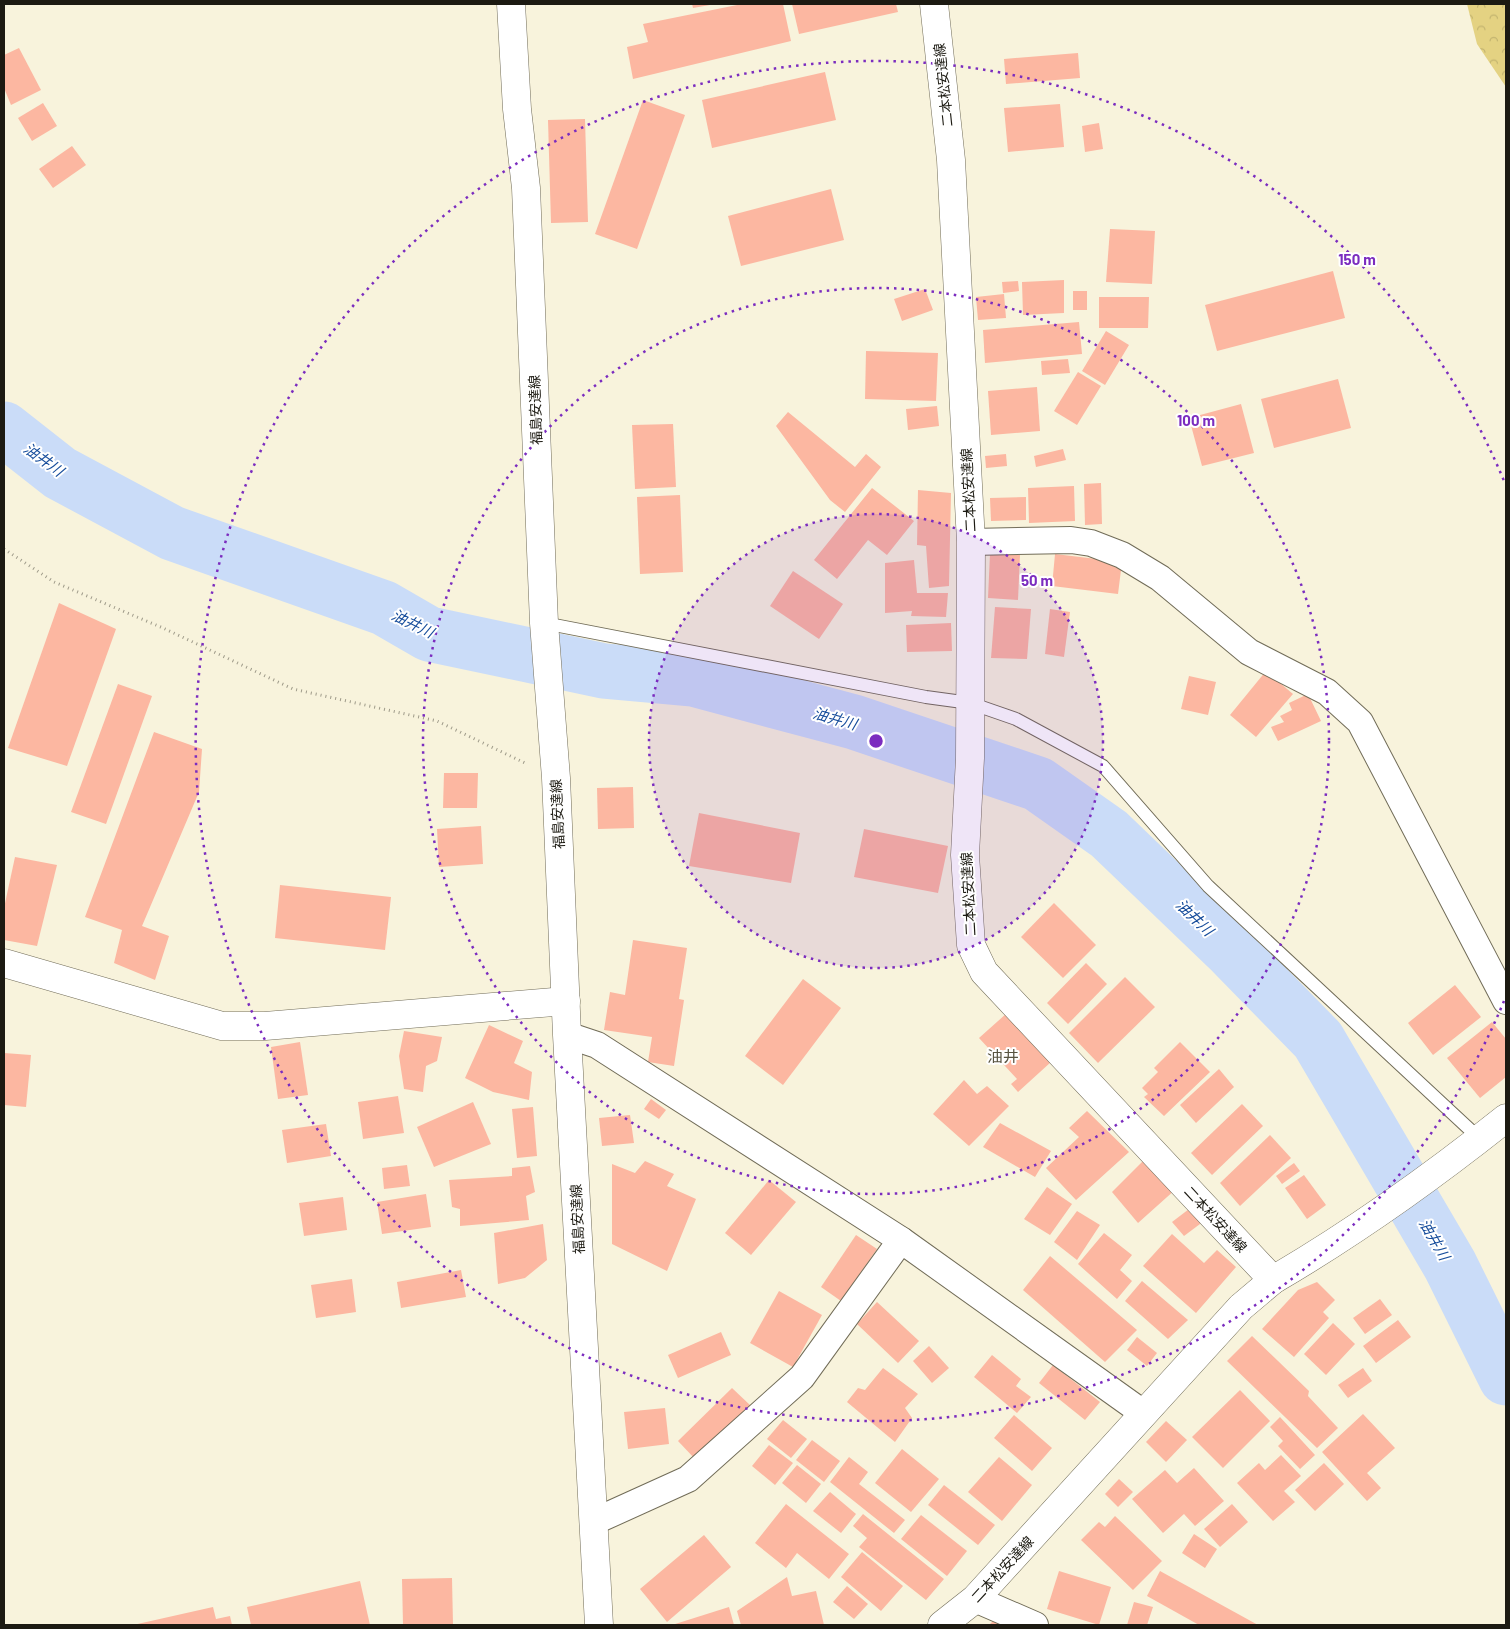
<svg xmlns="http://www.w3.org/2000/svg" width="1510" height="1629" font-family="Barlow,'Noto Sans JP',sans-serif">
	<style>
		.forest { fill: url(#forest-crowns) }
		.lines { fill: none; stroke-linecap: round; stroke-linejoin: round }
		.river { stroke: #cadcf8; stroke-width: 55 }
		.building { fill: #fcb7a1 }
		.service-casing { stroke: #716c58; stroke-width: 14 }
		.minor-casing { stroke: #716c58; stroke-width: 28 }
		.tertiary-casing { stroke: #716c58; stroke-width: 29 }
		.secondary-casing { stroke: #716c58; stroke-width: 29 }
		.path { stroke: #9e9a89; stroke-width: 3; stroke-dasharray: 1 4; stroke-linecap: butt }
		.service { stroke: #fff; stroke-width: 12 }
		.minor { stroke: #fff; stroke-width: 26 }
		.tertiary { stroke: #fff; stroke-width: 28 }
		.secondary { stroke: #fff; stroke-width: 28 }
		.ring { fill: none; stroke: #7b2cbf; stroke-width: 2.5; stroke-dasharray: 2.5 5 }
		.labels { text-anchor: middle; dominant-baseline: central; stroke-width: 4; stroke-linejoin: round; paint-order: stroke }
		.street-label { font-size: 14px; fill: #1c1a12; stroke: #fff }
		.water-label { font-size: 15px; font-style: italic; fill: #184e9c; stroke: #fff }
		.quarter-label { font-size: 16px; fill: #585441; stroke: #fff }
		.centre { fill: #7b2cbf; stroke: #fff; stroke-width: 2.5 }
		.ring-label { font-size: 15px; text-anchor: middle; font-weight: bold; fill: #7b2cbf; stroke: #fff; stroke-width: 4; stroke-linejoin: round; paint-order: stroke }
	</style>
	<defs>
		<pattern id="forest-crowns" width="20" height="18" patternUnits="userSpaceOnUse" patternTransform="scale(1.25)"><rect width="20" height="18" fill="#e4d282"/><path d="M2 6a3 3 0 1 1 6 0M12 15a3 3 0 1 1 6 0" fill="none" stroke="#c3b46f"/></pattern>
	</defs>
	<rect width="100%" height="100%" fill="#f8f3dc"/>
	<polygon class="forest" points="1467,4 1506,4 1506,87 1477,44"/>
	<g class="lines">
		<polyline class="river" points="4,429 60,473 172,533 384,608 429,634 604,671 693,679 854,722 1038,784 1109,834 1232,952 1318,1040 1450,1265 1506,1378"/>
	</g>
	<g class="building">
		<polygon points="692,4 710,4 710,5 693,8"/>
		<polygon points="742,4 783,4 791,41 633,79 627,47 648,42 643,24"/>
		<polygon points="792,4 896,4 898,12 799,34"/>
		<polygon points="19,48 41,90 11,105 4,88 4,55"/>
		<polygon points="1078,53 1080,78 1006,84 1004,59"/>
		<polygon points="825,72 836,120 712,148 702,100"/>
		<polygon points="643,100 685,115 637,249 595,234"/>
		<polygon points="43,103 57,126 32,141 18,118"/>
		<polygon points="1060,104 1064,147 1008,152 1004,108"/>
		<polygon points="585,119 588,222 551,223 548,120"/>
		<polygon points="1099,123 1103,149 1085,152 1082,126"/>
		<polygon points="72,146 86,165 53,188 39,169"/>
		<polygon points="831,189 844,240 741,266 728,216"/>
		<polygon points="1110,229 1155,231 1152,284 1106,282"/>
		<polygon points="1333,271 1345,318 1217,351 1205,305"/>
		<polygon points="1064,280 1064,313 1023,315 1022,282"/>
		<polygon points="1018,281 1019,291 1003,293 1002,282"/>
		<polygon points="925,289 933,310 902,321 894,299"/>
		<rect x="1073" y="291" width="14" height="19"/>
		<polygon points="1004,294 1006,318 978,320 976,297"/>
		<polygon points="1099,297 1149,297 1148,328 1099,328"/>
		<polygon points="1079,322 1082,354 985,363 983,330"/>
		<polygon points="1106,331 1129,345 1105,385 1082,371"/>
		<polygon points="866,351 938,353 936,401 865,399"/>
		<polygon points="1068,359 1070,373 1042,375 1041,361"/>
		<polygon points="1078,372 1101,386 1077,425 1054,411"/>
		<polygon points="1338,379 1351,428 1274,448 1261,399"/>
		<polygon points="1037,387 1040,431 991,435 988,391"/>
		<polygon points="1241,404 1254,453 1202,466 1189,418"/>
		<polygon points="937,406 939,426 908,430 906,409"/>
		<polygon points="788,412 855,467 866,454 881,467 845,512 830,500 776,426"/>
		<polygon points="673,424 676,487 635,489 632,425"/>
		<polygon points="1063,449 1066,460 1036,467 1034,456"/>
		<polygon points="1006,454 1007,466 986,468 985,456"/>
		<polygon points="1101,483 1102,524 1085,525 1084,484"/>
		<polygon points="1074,486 1075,521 1029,523 1028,488"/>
		<polygon points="872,488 914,521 887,555 868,540 837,579 814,560"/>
		<polygon points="918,490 951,493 949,586 929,588 926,546 917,545"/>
		<polygon points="680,495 683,572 640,574 637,497"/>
		<polygon points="1026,497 1026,520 991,521 990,498"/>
		<polygon points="990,554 1020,555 1018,600 988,598"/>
		<polygon points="1055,554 1122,562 1118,594 1052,586"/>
		<polygon points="914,560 917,593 948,593 946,617 911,616 912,611 885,613 885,563"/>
		<polygon points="793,571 843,604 819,639 770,606"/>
		<polygon points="59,603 116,629 67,766 8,748"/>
		<polygon points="995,607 1031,609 1027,659 991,658"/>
		<polygon points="1050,609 1070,612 1064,657 1045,654"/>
		<polygon points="951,623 952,651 907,652 906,625"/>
		<polygon points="1266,671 1293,694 1256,737 1230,715"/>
		<polygon points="1189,676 1216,682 1208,715 1181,709"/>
		<polygon points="118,684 152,696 106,824 71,812"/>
		<polygon points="1308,694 1321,721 1278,741 1271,727 1284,722 1280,716 1292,710 1289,703"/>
		<polygon points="154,732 202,749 199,792 142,926 169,936 155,980 114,963 122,930 85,917"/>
		<polygon points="444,773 478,773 477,808 443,808"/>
		<polygon points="633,787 634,828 598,829 597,788"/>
		<polygon points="699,813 800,833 791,883 689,866"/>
		<polygon points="481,826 483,864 439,867 437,829"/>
		<polygon points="864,829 948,846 938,893 854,877"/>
		<polygon points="15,857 57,865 37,946 4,940 4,908"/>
		<polygon points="280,885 391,897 385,950 275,938"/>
		<polygon points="1054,903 1096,945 1063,978 1021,937"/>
		<polygon points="633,940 687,948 679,999 684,1000 674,1066 648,1062 652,1037 604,1030 610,992 625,995"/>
		<polygon points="1086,963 1107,984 1068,1024 1047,1003"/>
		<polygon points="1125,977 1155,1007 1098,1063 1069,1033"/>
		<polygon points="803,979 841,1008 783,1085 745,1056"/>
		<polygon points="1455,985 1481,1017 1433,1055 1408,1023"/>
		<polygon points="1007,1013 1051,1062 1018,1092 1011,1084 1017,1079 979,1038"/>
		<polygon points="1492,1022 1506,1039 1506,1077 1480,1098 1447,1058"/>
		<polygon points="489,1025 523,1041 514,1063 532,1072 529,1100 493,1092 465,1078"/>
		<polygon points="404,1031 442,1037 437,1061 426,1066 423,1092 404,1089 399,1056"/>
		<polygon points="300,1042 308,1095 278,1099 271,1047"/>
		<polygon points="1180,1042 1210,1072 1164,1116 1144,1097 1148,1094 1142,1088 1158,1072 1154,1068"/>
		<polygon points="4,1053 31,1055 26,1107 4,1105"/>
		<polygon points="1219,1069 1234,1087 1196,1123 1180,1105"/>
		<polygon points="964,1080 977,1094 987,1086 1009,1106 969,1146 933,1114"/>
		<polygon points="398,1096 404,1133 363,1139 358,1102"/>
		<polygon points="651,1099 666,1110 659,1119 644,1109"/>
		<polygon points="473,1102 491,1144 434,1167 417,1127"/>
		<polygon points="1242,1104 1263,1126 1212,1175 1191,1153"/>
		<polygon points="533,1107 537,1156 517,1158 512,1109"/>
		<polygon points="1087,1111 1129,1152 1076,1200 1046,1168 1079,1137 1069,1128"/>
		<polygon points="630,1115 634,1143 602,1146 599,1118"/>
		<polygon points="1000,1123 1051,1151 1035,1177 983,1147"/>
		<polygon points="326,1124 331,1156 287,1163 282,1130"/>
		<polygon points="1270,1135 1291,1158 1240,1206 1220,1183"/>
		<polygon points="1146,1158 1176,1189 1138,1223 1112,1192"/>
		<polygon points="645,1161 674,1174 667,1186 696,1199 667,1271 612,1244 612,1164 635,1173"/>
		<polygon points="1294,1163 1300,1171 1282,1184 1276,1176"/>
		<polygon points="407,1165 410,1186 384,1189 382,1168"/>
		<polygon points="530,1166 535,1192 526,1196 529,1220 460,1226 460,1209 452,1207 449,1180 512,1176 512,1168"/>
		<polygon points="1304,1175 1326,1205 1307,1219 1285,1188"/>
		<polygon points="769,1180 796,1202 751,1255 725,1233"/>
		<polygon points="1047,1187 1072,1204 1050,1235 1024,1219"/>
		<polygon points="426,1194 431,1227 382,1234 377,1202"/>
		<polygon points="343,1197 347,1230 304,1236 299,1203"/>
		<polygon points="1193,1206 1204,1221 1184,1236 1172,1222"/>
		<polygon points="1077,1211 1100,1225 1077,1260 1054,1242"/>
		<polygon points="543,1224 547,1260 525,1278 498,1284 494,1233"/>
		<polygon points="1104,1233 1132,1255 1120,1270 1132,1281 1117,1299 1078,1264"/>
		<polygon points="1172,1234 1204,1263 1217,1250 1236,1267 1196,1313 1143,1266"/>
		<polygon points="856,1235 877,1249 841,1301 821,1287"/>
		<polygon points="1050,1256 1137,1330 1105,1362 1023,1290"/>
		<polygon points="461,1270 466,1297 401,1308 397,1282"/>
		<polygon points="352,1279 356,1312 316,1318 311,1285"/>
		<polygon points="1142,1281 1188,1320 1168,1339 1125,1301"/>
		<polygon points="1317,1282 1335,1300 1323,1312 1329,1318 1294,1357 1262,1329 1298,1290"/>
		<polygon points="779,1291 822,1315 793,1367 750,1343"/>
		<polygon points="1380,1299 1392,1315 1365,1334 1353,1318"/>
		<polygon points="877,1302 919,1341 898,1363 857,1324"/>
		<polygon points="1398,1320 1411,1337 1376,1363 1363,1346"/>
		<polygon points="1333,1323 1355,1344 1326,1375 1304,1354"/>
		<polygon points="721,1332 731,1355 678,1378 668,1355"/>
		<polygon points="1252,1336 1309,1391 1308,1396 1338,1428 1317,1448 1227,1361"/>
		<polygon points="1137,1337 1157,1353 1147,1366 1127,1350"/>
		<polygon points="929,1346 949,1368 932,1383 913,1361"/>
		<polygon points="992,1355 1021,1379 1016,1386 1031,1397 1017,1413 974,1377"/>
		<polygon points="1053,1365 1100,1402 1085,1420 1039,1383"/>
		<polygon points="883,1368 918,1394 905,1408 912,1418 895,1442 847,1402 858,1388 865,1390"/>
		<polygon points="1363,1368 1372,1381 1348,1398 1338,1385"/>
		<polygon points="732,1388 751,1406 696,1460 678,1441"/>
		<polygon points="1240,1390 1270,1421 1223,1468 1192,1437"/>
		<polygon points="665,1408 669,1444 628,1449 624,1412"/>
		<polygon points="1363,1414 1395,1448 1367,1473 1381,1488 1367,1501 1322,1452"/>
		<polygon points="1014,1415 1052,1448 1032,1471 994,1438"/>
		<polygon points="1280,1417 1315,1455 1300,1469 1278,1446 1283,1441 1270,1427"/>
		<polygon points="783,1420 807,1439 791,1458 767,1439"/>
		<polygon points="1166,1421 1187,1440 1166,1462 1146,1442"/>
		<polygon points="812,1440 840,1461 824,1482 796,1460"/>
		<polygon points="769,1445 793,1463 775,1485 752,1466"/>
		<polygon points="902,1449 939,1479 911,1512 875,1483"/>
		<polygon points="1281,1455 1301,1476 1284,1491 1295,1502 1273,1521 1237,1483 1259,1463 1265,1470"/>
		<polygon points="849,1457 868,1472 859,1484 905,1520 894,1533 830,1482"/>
		<polygon points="999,1457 1032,1485 1002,1521 968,1492"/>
		<polygon points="1324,1463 1344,1484 1315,1511 1295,1490"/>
		<polygon points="797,1465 821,1484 806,1503 782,1483"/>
		<polygon points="1194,1468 1224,1501 1195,1526 1184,1514 1163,1533 1132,1499 1165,1470 1177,1483"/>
		<polygon points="1119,1479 1133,1492 1118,1507 1105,1494"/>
		<polygon points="944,1485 995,1525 978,1545 928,1505"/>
		<polygon points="830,1492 856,1514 841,1533 813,1511"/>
		<polygon points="786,1504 849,1554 829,1579 797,1553 786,1568 755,1543"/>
		<polygon points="1232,1504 1248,1522 1220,1547 1204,1529"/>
		<polygon points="863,1514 944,1579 926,1600 859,1547 867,1538 853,1526"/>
		<polygon points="921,1515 967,1551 947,1576 901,1539"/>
		<polygon points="1115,1516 1162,1561 1133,1590 1081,1540 1099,1522 1105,1527"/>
		<polygon points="1194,1534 1217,1549 1205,1568 1182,1553"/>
		<polygon points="704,1535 731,1567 667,1622 640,1589"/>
		<polygon points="862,1552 903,1586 881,1611 841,1577"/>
		<polygon points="1059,1571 1111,1587 1099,1625 1047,1609"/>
		<polygon points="1160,1571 1258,1625 1199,1625 1147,1596"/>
		<polygon points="787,1577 792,1596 816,1591 824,1625 741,1625 737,1611"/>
		<polygon points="452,1578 453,1625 403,1625 402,1579"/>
		<polygon points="360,1581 370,1625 251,1625 247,1607"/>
		<polygon points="847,1586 868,1604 854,1619 833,1602"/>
		<polygon points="1134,1602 1153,1607 1147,1625 1127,1625"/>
		<polygon points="213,1607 216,1619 230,1616 232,1625 133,1625"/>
		<polygon points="729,1607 734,1625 672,1625"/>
		<polygon points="994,1620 999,1625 989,1625"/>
	</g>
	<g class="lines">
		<defs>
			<polyline id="service" points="544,623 926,697 970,703 1016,719 1103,766 1208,886 1480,1139"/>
			<g id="minor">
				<polyline points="971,542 1071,540 1091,543 1122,555 1160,578 1249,652 1327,692 1360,722 1506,1001"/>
				<polyline points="567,1035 597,1045 901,1240 1143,1413"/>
				<polyline points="593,1522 688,1479 802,1377 901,1240"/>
				<polyline points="975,1599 1035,1625"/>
			</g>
			<g id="tertiary">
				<polyline points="4,963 222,1026 265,1026 566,1001"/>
				<path d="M1273,1280C1355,1232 1432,1177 1506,1118"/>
			</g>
			<g id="secondary">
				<polyline points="511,4 517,109 526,188 544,623 556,778 567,1035 599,1625"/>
				<polyline points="934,4 951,160 971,542 970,758 965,855 971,945 984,972 1273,1280 1241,1307 975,1599 942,1625"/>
			</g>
		</defs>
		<use href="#service" class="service-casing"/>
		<use href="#minor" class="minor-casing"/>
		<use href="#tertiary" class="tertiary-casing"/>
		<use href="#secondary" class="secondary-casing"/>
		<polyline class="path" points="4,549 54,582 163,628 293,689 437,721 525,763"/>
		<use href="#service" class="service"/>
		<use href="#minor" class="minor"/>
		<use href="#tertiary" class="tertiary"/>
		<use href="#secondary" class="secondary"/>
	</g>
	<circle cx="876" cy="741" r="227" fill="#7b2cbf" fill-opacity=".12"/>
	<g class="ring">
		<circle cx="876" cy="741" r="227"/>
		<circle cx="876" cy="741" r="453"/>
		<path d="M1504 1001A680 680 0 1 1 1504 481"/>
	</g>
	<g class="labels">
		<g class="street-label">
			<text transform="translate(943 85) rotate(-96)">二本松安達線</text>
			<text transform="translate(535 410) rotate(-92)">福島安達線</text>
			<text transform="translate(968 490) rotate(-93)">二本松安達線</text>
			<text transform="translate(557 814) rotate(-93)">福島安達線</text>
			<text transform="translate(968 894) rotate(-93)">二本松安達線</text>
			<text transform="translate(577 1219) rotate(-93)">福島安達線</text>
			<text transform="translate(1216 1219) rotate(47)">二本松安達線</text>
			<text transform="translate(1002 1569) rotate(-47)">二本松安達線</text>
		</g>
		<g class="water-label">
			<text transform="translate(44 459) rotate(36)">油井川</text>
			<text transform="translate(413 623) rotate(26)">油井川</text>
			<text transform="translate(835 718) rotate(16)">油井川</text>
			<text transform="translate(1195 917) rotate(44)">油井川</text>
			<text transform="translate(1435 1239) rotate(60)">油井川</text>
		</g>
		<g class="quarter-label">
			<text x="1003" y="1055">油井</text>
		</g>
	</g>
	<circle cx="876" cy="741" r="8" class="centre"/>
	<g class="ring-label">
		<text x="1357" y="265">150 m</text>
		<text x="1196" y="426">100 m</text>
		<text x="1037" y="586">50 m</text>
	</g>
	<rect width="1510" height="1629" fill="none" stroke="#1c1a12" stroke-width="10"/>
</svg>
